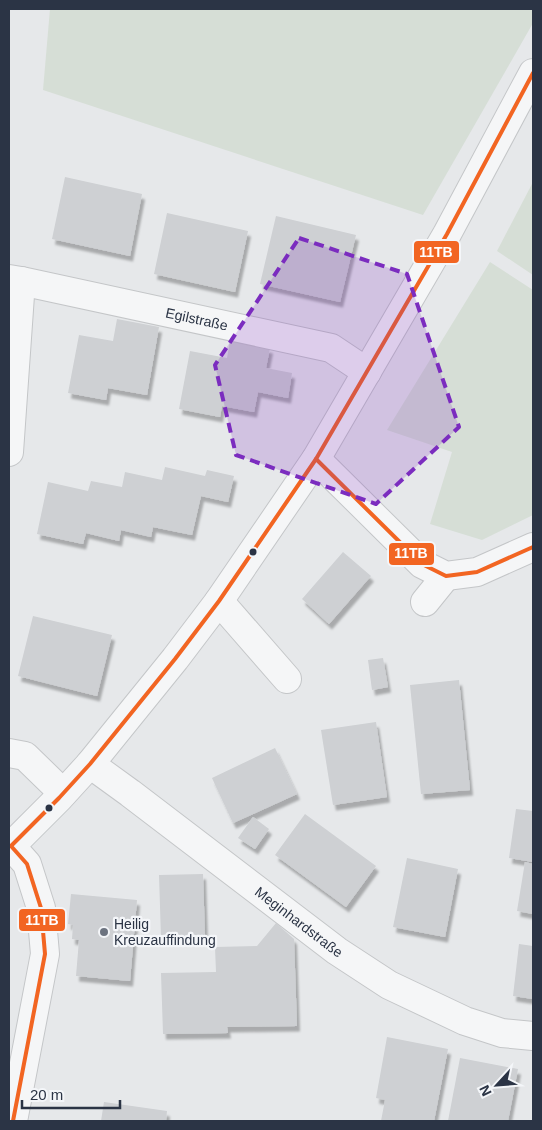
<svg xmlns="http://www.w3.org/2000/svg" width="542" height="1130" font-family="Helvetica,sans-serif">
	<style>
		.green { fill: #d6ded6 }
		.building { fill: #ced0d3; filter: url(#shadow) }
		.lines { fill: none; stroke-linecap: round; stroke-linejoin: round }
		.minor-casing { stroke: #c4c6c8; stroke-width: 30 }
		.minor { stroke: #f5f6f7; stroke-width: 28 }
		.bus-1-casing { stroke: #f4f6f9; stroke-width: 8 }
		.bus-1 { stroke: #f26522; stroke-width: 4 }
		.marked { fill: #7b2cbf; fill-opacity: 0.2; stroke: #7b2cbf; stroke-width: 4; stroke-dasharray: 10 6; stroke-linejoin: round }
		.bus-dot { fill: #2b3445; stroke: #f4f6f9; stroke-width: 2 }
		.poi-dot { fill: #6c737f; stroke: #f4f6f9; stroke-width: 2 }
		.labels { text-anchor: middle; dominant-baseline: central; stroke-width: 4.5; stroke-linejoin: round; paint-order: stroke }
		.street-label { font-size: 14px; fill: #2b3445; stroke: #f4f6f9 }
		.poi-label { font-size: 14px; fill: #2b3445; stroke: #f4f6f9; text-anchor: start }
		.line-badge { stroke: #f4f6f9; stroke-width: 2 }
		.badge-label { font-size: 14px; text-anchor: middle; font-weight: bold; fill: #fff }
	</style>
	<defs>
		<filter id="shadow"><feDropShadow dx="3" dy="5.5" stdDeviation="1" flood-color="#0004"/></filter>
	</defs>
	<rect width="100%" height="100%" fill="#e6e8ea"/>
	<g class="green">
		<polygon points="50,9 533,9 533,23 423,215 43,90"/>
		<polygon points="533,182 533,275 497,251"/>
		<polygon points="490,262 533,290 533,515 482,540 430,524 452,452 387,430"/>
	</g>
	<g class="building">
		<polygon points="65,177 142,194 130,256 52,239"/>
		<polygon points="167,213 248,231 235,292 154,274"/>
		<polygon points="276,216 356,235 340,302 260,284"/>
		<polygon points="117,319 159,327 147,395 108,388 106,400 68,393 79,335 113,341"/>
		<polygon points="230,340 270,348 266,368 292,373 288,398 258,392 254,412 222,406 220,417 179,409 190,351 227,358"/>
		<polygon points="165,467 205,476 207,470 234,476 228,502 201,496 192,535 153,527 151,537 121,530 119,541 86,533 83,544 37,534 48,482 88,491 91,481 122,487 125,472 162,480"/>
		<polygon points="343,552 371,576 329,624 302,599"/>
		<polygon points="33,616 112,635 97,696 18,676"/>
		<polygon points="383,658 388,687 372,690 368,660"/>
		<polygon points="459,680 470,790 421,794 410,685"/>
		<polygon points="376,722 387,797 333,805 321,730"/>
		<polygon points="275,748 297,794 233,823 212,778"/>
		<polygon points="516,809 533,811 533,862 509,858"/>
		<polygon points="305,814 376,866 346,907 275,855"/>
		<polygon points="253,817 269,829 255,849 238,838"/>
		<polygon points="407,858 458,869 445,937 393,927"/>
		<polygon points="525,862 533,864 533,914 517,911"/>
		<polygon points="203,874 205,937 161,938 159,875"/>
		<polygon points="71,894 137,900 130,981 76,976 79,940 72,939 73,925 68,924"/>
		<polygon points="276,923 294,939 297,1026 227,1027 228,1033 163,1034 161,973 216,972 215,947 257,946"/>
		<polygon points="519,944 533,946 533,999 513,996"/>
		<polygon points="387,1037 448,1049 434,1121 381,1121 385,1100 376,1098"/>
		<polygon points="460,1058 518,1069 508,1121 448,1121"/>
		<polygon points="104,1102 167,1111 166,1121 101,1121"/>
	</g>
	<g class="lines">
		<defs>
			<g id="minor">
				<path id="s1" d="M9,279L21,281L331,348L367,372"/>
				<polyline points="9,452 21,281"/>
				<polyline points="316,459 422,564 446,576 477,572 533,547"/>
				<polyline points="219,601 287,679"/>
				<polyline points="425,602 446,576"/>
				<polyline points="9,753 25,756 63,793"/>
				<path id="s2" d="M90,764L130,793L337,951L389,985L465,1021L502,1033L533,1036"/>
				<polyline points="11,846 27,864 41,908 45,954 13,1121"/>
				<polyline points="9,848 59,798 90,764 175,659 219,601 316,459 447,234 533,73"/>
			</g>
		</defs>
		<use href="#minor" class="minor-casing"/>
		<use href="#minor" class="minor"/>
		<defs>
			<g id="bus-1">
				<polyline points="316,459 422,564 446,576 477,572 533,547"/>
				<polyline points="13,1121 45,954 41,908 27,864 11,846 59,798 90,764 175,659 219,601 316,459 447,234 533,73"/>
			</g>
		</defs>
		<use href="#bus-1" class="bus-1-casing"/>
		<use href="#bus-1" class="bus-1"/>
	</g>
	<path class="marked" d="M299,238L407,274L459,427L376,504L236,455L215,365Z"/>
	<g class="bus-dot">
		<circle cx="253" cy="552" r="4.5"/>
		<circle cx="49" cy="808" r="4.5"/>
	</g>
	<circle class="poi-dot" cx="104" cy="932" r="5"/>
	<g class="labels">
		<g class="street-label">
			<text stroke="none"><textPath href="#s1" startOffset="192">Egilstraße</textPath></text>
			<text stroke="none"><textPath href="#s2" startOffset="262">Meginhardstraße</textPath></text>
		</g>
		<g class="poi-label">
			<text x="114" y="924">Heilig<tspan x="114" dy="16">Kreuzauffindung</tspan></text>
		</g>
	</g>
	<g class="line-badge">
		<rect x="413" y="240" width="47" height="24" rx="5" fill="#f26522"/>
		<rect x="388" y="542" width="47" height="24" rx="5" fill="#f26522"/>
		<rect x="18" y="908" width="48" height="24" rx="5" fill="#f26522"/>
	</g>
	<g class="badge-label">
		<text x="436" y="257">11TB</text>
		<text x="411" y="558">11TB</text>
		<text x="42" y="925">11TB</text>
	</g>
	<rect width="542" height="1130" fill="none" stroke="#2b3445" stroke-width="20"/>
	<g transform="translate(497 1085) rotate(244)" stroke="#f4f6f9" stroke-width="4" paint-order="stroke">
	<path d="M0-4L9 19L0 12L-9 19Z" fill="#2b3445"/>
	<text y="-8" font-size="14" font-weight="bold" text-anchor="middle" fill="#2b3445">N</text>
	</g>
	<path d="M22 1100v8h98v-8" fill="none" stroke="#2b3445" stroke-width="2.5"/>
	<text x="30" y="1100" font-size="15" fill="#2b3445" stroke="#f4f6f9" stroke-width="4" paint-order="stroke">20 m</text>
</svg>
